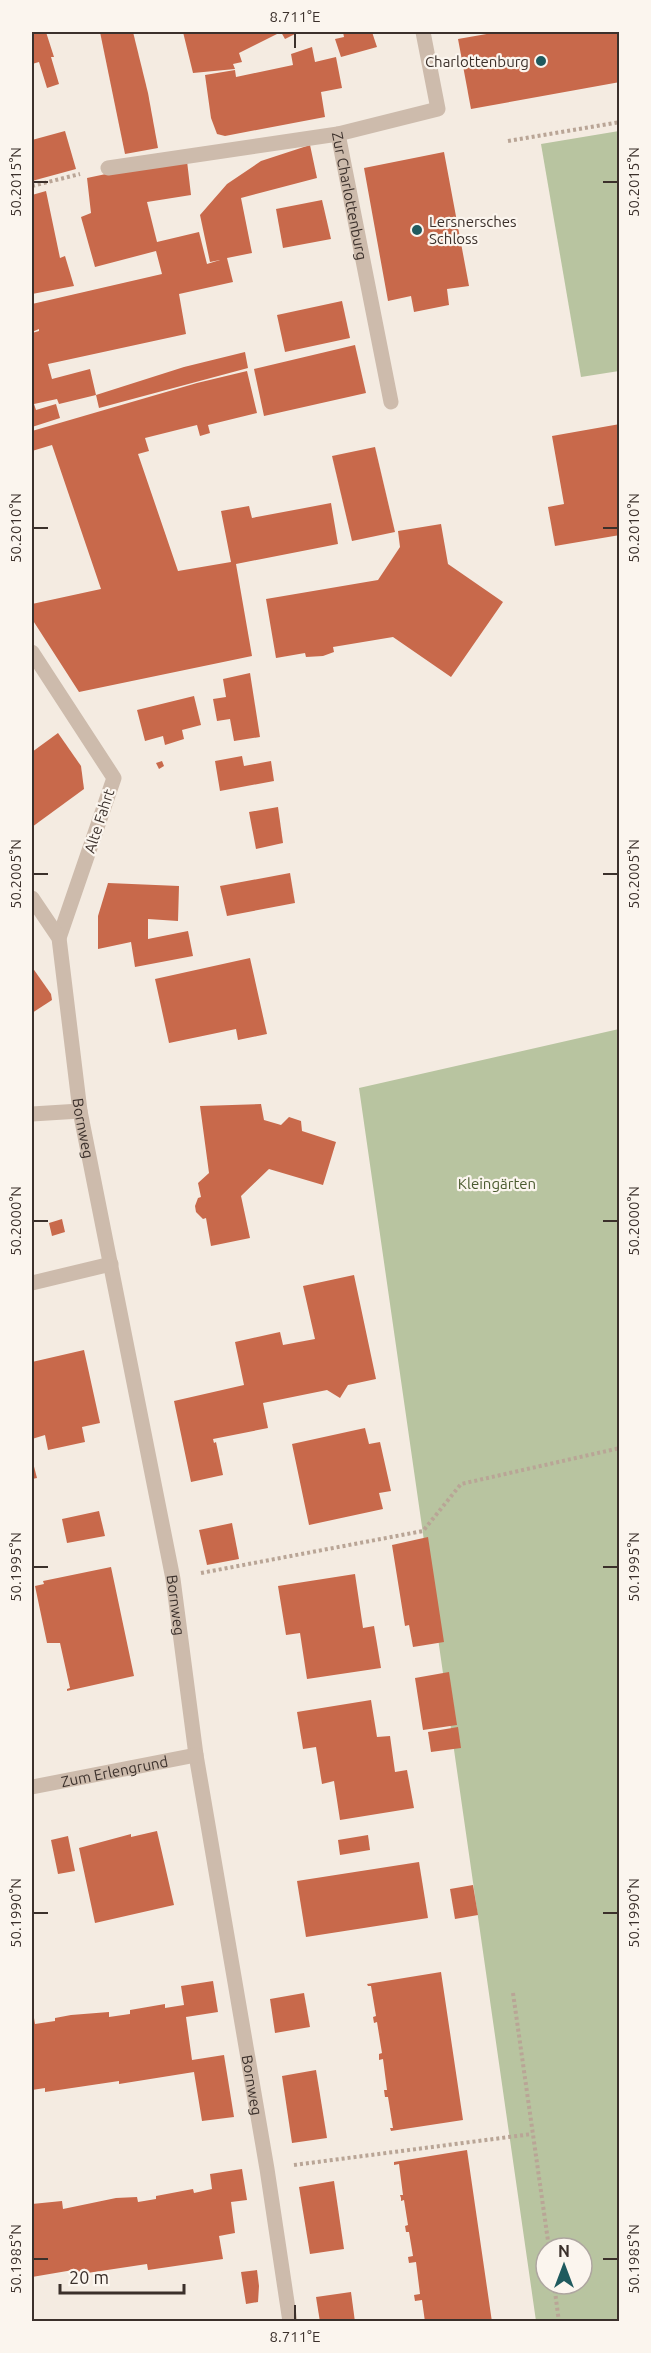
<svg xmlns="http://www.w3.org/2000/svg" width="651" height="2353" font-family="Ubuntu,sans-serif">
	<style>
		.green { fill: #b8c4a0; fill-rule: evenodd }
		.building { fill: #c8694b }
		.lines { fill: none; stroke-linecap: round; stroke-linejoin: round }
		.path { stroke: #b9a596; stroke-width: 4; stroke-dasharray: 3 3; stroke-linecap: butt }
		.minor { stroke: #cdbbac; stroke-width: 15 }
		.ticks { fill: none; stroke: #3b302b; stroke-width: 2 }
		.poi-dot { fill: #1f5a5e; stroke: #fbf5ee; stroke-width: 2 }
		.labels { text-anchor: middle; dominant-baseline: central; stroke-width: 4.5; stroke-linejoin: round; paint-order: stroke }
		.poi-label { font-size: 15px; fill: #3b302b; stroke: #fbf5ee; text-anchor: end }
		.street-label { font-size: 15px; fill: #3b302b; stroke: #fbf5ee }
		.park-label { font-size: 15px; fill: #4a5a2e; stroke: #fbf5ee }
		.neatline { fill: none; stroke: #3b302b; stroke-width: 2 }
		.ticks-label { font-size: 15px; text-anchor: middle; fill: #3b302b }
	</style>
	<rect width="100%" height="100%" fill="#f4ebe1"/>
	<g class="green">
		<polygon points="619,131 619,371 581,377 541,144"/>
		<path d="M619,1029V2321H536L359,1088ZM546,2248H582V2284H546Z"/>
	</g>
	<g class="building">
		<polygon points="32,32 46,32 54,57 51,57 59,84 47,88 39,62 32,64"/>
		<polygon points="100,32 133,32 148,93 158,148 125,154"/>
		<polygon points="183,32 299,32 285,39 281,32 239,53 242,62 233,64 235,69 193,73"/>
		<polygon points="343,32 372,32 377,47 341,57 335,39 344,37"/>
		<polygon points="498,32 620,32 620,82 471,109 458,39"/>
		<polygon points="312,47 315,62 336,57 342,88 321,92 325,117 225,136 217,134 211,118 205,75 235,70 236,77 293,65 291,54"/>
		<polygon points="65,131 76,169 32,181 32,140"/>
		<polygon points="310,145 317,178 241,198 252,253 227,258 233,282 179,294 186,334 48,364 52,379 90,369 96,395 184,367 245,352 248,368 99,408 96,395 59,404 57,399 34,404 36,410 56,404 60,418 32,427 32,333 39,331 39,329 32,332 32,304 162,274 156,251 95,267 81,217 91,213 87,178 139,167 187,161 191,195 147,202 157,242 199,232 207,264 220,260 210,262 200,215 227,184 261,161"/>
		<polygon points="444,152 469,286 447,289 449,305 414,312 411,296 388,301 364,168"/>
		<polygon points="46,191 60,258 65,256 74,286 32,294 32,195"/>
		<polygon points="322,200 331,239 283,248 276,209"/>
		<polygon points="342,301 350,338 285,352 277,315"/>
		<polygon points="355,345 366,393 264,416 254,369"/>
		<polygon points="247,371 257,413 208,425 210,433 200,436 197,425 145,438 149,451 138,454 178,571 231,562 221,511 249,506 252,518 331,503 338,544 236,564 252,656 79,692 32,619 32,604 101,589 52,445 32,451 32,431 197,383"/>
		<polygon points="620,424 620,535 555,546 548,507 564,504 552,436"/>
		<polygon points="375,447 395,532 352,541 332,456"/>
		<polygon points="441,524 448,564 503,602 451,677 393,637 333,647 334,652 323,656 306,657 305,653 276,658 266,599 378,580 400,547 398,531"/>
		<polygon points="250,673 260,737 234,741 230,719 217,721 213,699 226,697 223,679"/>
		<polygon points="194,696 201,725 182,730 184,739 165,745 163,736 145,741 137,710"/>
		<polygon points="58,733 81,766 84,789 32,827 32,752"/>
		<polygon points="242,756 244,766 271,761 274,781 220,791 215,761"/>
		<polygon points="162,761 164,766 159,769 156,763"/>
		<polygon points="278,807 283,843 256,849 249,812"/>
		<polygon points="290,873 295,903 227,916 220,886"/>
		<polygon points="108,883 179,886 178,921 148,919 148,939 188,931 193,956 135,967 131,942 98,949 98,916"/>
		<polygon points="250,958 267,1034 238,1040 236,1029 169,1043 155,979"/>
		<polygon points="32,967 51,994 52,1000 32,1013"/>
		<polygon points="261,1104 264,1120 281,1125 289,1117 301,1121 302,1131 336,1142 323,1185 269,1169 241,1196 250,1238 211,1246 206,1218 203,1219 196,1212 195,1206 198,1198 201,1197 198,1183 209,1173 200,1106"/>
		<polygon points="62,1219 65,1232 52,1236 49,1223"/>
		<polygon points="354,1275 376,1379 348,1385 340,1398 327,1390 263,1403 268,1428 213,1439 214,1443 216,1442 223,1475 191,1482 174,1401 244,1385 235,1342 280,1332 283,1345 315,1339 303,1286"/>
		<polygon points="84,1350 100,1423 82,1427 85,1442 48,1450 45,1435 32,1439 32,1362"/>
		<polygon points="365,1428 369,1444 380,1442 391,1491 379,1493 383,1509 309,1525 292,1444"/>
		<polygon points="32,1459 37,1478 32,1479"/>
		<polygon points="99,1511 105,1536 67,1543 62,1519"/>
		<polygon points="232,1523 239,1559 207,1565 199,1530"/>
		<polygon points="428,1537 444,1642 413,1647 409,1625 405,1626 392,1545"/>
		<polygon points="111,1567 134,1676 67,1691 67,1689 70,1688 60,1643 47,1643 35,1586 44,1584 43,1581"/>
		<polygon points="355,1574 363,1628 374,1626 381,1668 307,1679 300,1633 286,1635 278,1586"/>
		<polygon points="449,1672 457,1725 423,1730 415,1678"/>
		<polygon points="371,1700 377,1737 390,1736 395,1772 407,1770 414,1808 340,1820 334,1781 322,1784 316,1747 303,1749 297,1712"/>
		<polygon points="458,1727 461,1748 431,1752 428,1732"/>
		<polygon points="157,1831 174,1905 95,1923 79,1848 131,1834 131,1837"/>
		<polygon points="368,1835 370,1850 340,1855 338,1840"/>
		<polygon points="68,1836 75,1871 58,1874 51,1840"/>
		<polygon points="419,1862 428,1918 306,1937 297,1881"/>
		<polygon points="473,1885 478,1915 455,1919 450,1889"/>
		<polygon points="441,1972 463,2120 391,2131 390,2128 393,2128 388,2097 385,2097 384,2090 387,2090 383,2059 379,2060 379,2054 382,2053 377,2022 374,2023 373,2017 376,2016 371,1986 368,1986 367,1984"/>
		<polygon points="213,1981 218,2012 186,2017 192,2060 224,2055 234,2117 202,2121 194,2072 119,2084 119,2081 45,2092 45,2088 32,2090 32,2019 34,2018 35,2024 55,2021 55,2018 71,2015 109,2012 109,2017 130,2014 130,2010 165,2004 165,2008 184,2005 181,1986"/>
		<polygon points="304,1993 310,2027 275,2033 270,1999"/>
		<polygon points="316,2070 327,2138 292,2143 282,2076"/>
		<polygon points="467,2150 492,2322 425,2322 422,2300 415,2301 414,2295 420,2294 416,2262 409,2263 408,2257 413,2256 409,2232 406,2232 405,2226 408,2225 404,2200 401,2201 401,2198 400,2195 403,2195 399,2164 394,2165 394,2162"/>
		<polygon points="242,2169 247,2200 231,2202 235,2233 219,2236 223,2259 148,2270 147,2264 74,2275 73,2270 32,2277 32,2204 62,2201 63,2209 116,2198 137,2197 138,2202 156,2199 156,2196 193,2189 194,2193 212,2189 210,2174"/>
		<polygon points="334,2181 344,2249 310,2254 299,2187"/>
		<polygon points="257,2270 259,2286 258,2302 246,2304 241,2272"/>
		<polygon points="351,2292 355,2322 320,2322 316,2297"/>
	</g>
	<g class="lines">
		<g class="path">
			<polyline points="508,141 620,122"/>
			<polyline points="32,186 80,174"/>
			<polyline points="201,1573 423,1531 461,1484 620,1448"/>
			<polyline points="513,1993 549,2248"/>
			<polyline points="294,2165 532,2134"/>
			<polyline points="554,2284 559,2322"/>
		</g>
		<g class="minor">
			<path id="s1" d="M338,134L391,402"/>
			<polyline points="108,168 338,134 438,109 423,32"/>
			<polyline points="32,652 114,778 59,938"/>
			<path id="s2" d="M32,898L59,938L80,1111L173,1579L196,1755L267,2169L290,2322"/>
			<polyline points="32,1114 80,1111"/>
			<polyline points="32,1283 111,1264"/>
			<path id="s3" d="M32,1787L196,1755"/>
		</g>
	</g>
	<path class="ticks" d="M295,33V48M33,182H48M603,182H618M33,528H48M603,528H618M33,874H48M603,874H618M33,1221H48M603,1221H618M33,1567H48M603,1567H618M33,1913H48M603,1913H618M33,2259H48M603,2259H618M295,2305V2320"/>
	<g class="poi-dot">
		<circle cx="541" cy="61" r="6"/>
		<circle cx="417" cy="230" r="6"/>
	</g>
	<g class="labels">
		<g class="poi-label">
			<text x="529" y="61">Charlottenburg</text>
			<text x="429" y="221" text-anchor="start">Lersnersches<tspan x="429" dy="17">Schloss</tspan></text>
		</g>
		<g class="street-label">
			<text stroke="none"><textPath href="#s1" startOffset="63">Zur Charlottenburg</textPath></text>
			<text transform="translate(99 821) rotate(-72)">Alte Fahrt</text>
			<text stroke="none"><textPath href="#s2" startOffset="240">Bornweg</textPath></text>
			<text stroke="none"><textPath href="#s2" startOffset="726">Bornweg</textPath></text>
			<text stroke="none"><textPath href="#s3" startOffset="84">Zum Erlengrund</textPath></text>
			<text stroke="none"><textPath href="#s2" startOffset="1212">Bornweg</textPath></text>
		</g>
		<g class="park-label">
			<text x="497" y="1183">Kleingärten</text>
		</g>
	</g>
	<rect width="651" height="2353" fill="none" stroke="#fbf5ee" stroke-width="66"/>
	<g transform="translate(564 2266)"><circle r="28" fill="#fbf5ee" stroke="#aea6a0" stroke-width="1.5"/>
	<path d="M0-4.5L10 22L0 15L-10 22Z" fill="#1f5a5e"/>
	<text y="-9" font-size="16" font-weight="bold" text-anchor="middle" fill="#3b302b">N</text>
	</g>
	<path d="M60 2284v9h124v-9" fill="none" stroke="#3b302b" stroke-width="3"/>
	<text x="69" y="2284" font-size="18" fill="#3b302b" stroke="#fbf5ee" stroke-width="4.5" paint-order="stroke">20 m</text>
	<rect x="33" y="33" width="585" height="2287" class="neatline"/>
	<g class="ticks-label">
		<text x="295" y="22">8.711°E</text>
		<text transform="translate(16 182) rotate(-90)" y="5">50.2015°N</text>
		<text transform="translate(634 182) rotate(-90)" y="5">50.2015°N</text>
		<text transform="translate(16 528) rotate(-90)" y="5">50.2010°N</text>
		<text transform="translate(634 528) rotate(-90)" y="5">50.2010°N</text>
		<text transform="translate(16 874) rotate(-90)" y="5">50.2005°N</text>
		<text transform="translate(634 874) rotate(-90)" y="5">50.2005°N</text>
		<text transform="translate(16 1221) rotate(-90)" y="5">50.2000°N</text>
		<text transform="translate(634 1221) rotate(-90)" y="5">50.2000°N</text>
		<text transform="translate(16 1567) rotate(-90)" y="5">50.1995°N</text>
		<text transform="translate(634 1567) rotate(-90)" y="5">50.1995°N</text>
		<text transform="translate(16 1913) rotate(-90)" y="5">50.1990°N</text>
		<text transform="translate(634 1913) rotate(-90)" y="5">50.1990°N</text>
		<text transform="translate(16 2259) rotate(-90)" y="5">50.1985°N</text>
		<text transform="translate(634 2259) rotate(-90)" y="5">50.1985°N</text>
		<text x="295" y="2342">8.711°E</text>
	</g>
</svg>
